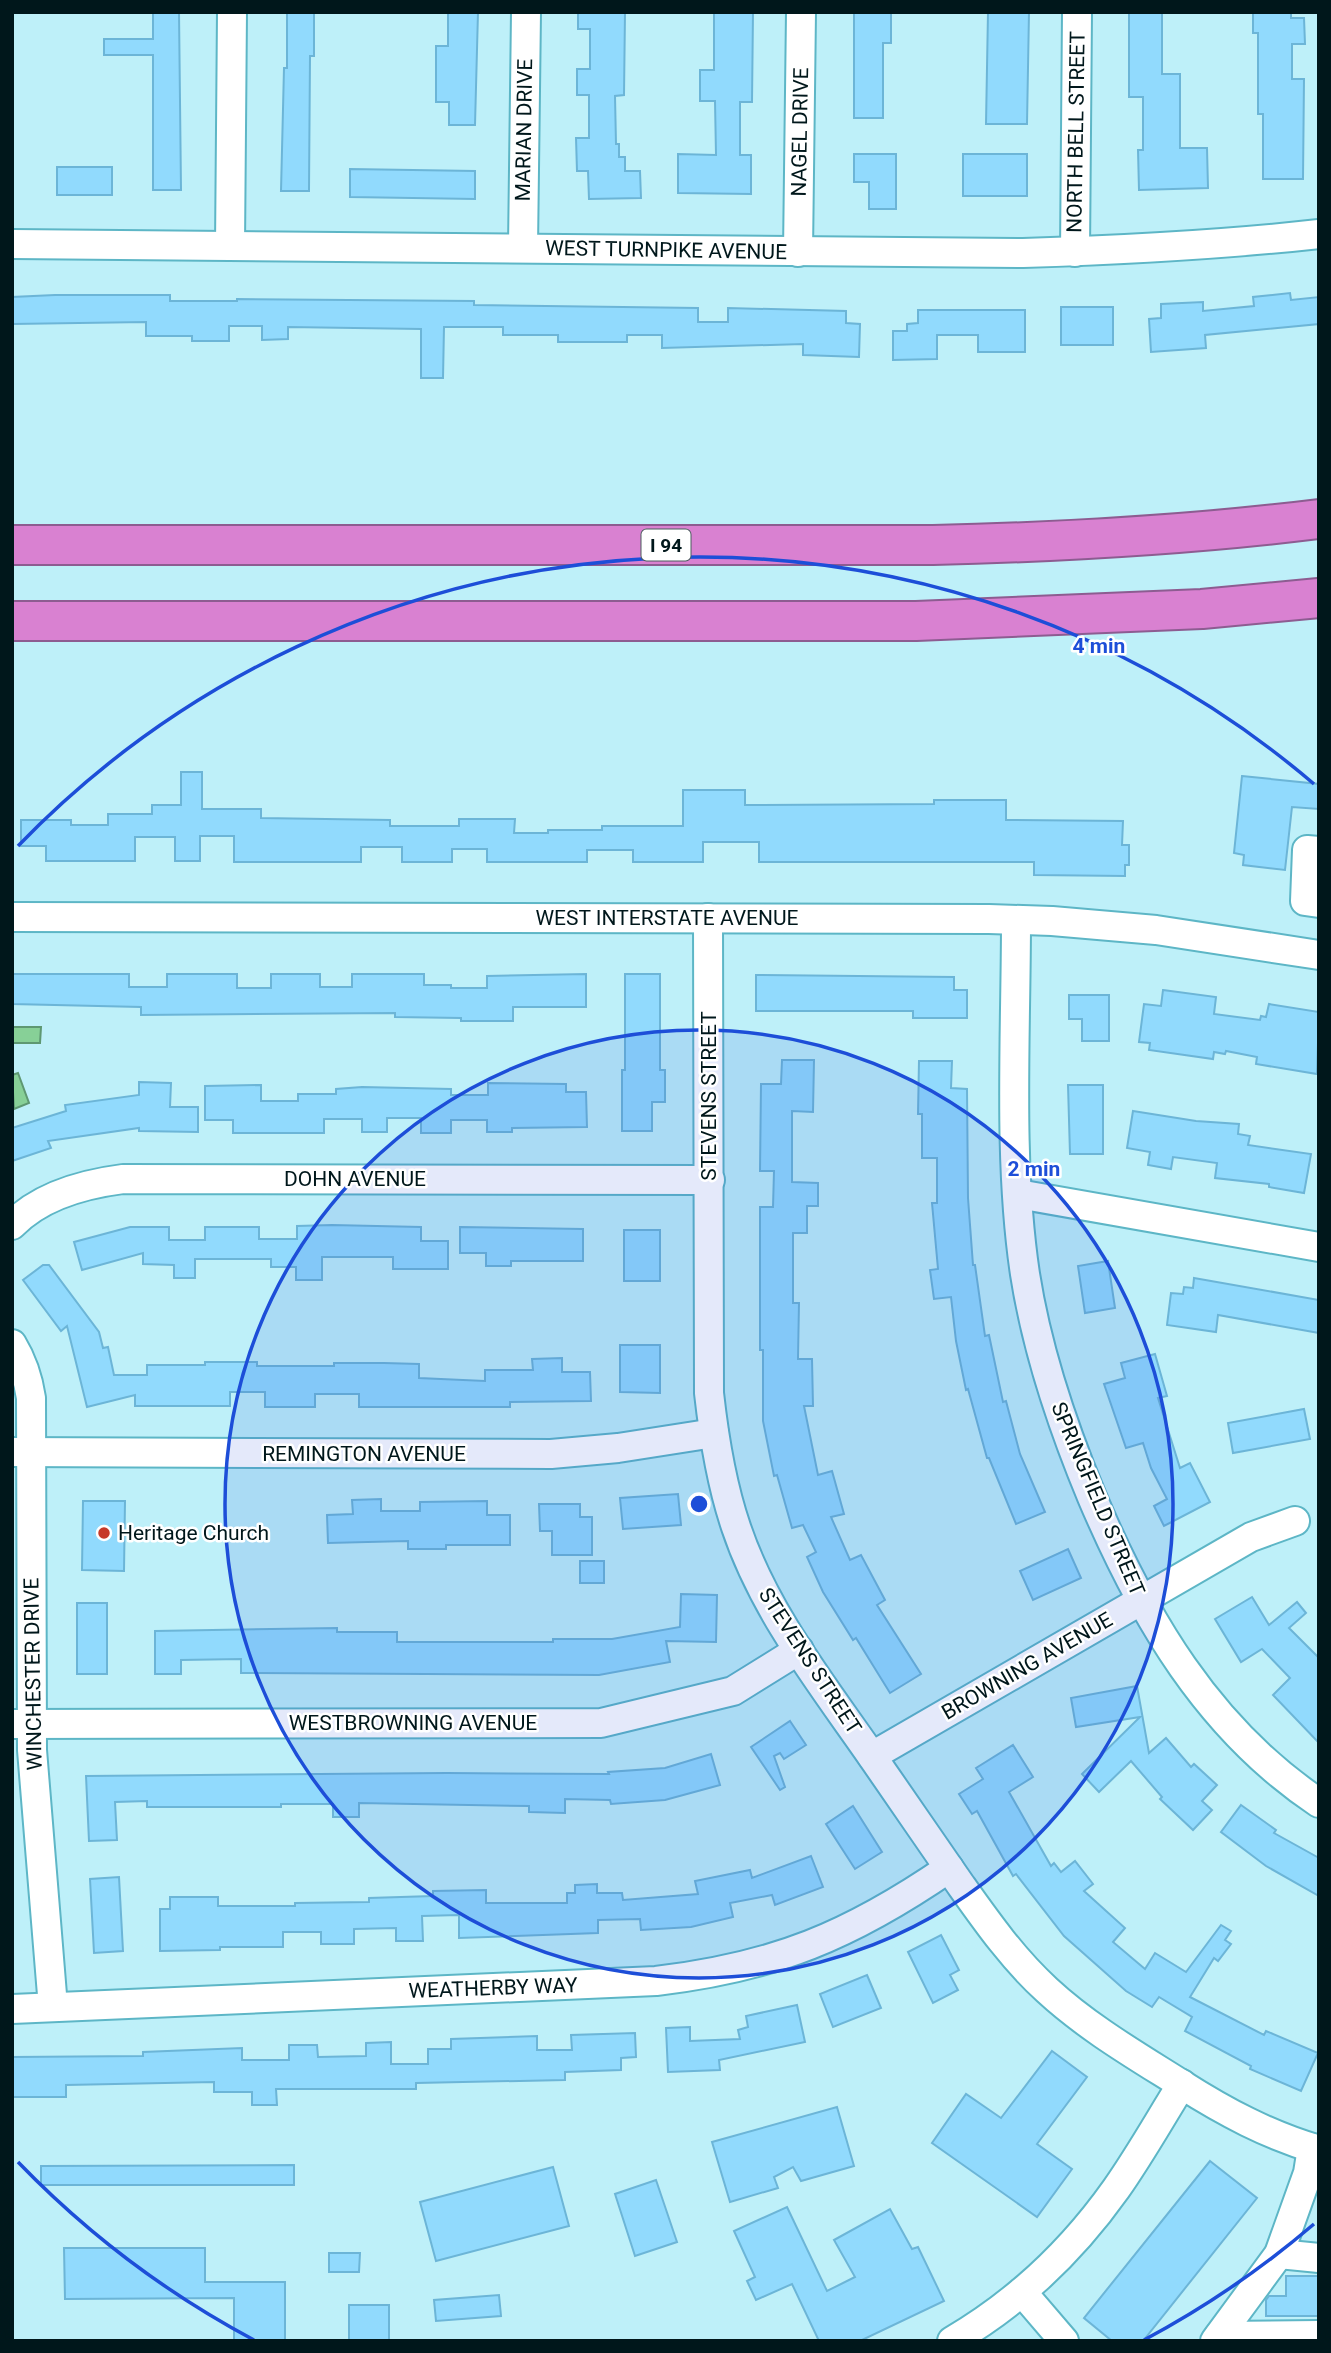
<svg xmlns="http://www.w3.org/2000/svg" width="1331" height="2353" font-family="Roboto,sans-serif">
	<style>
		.water { fill: #87d097; stroke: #5e9872; stroke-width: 2 }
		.building { fill: #91dafd; stroke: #6cb5d7; stroke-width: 2 }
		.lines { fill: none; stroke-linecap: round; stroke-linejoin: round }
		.minor-casing { stroke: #5db6c6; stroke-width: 32 }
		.highway-casing { stroke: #8d5c91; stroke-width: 42 }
		.minor { stroke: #fff; stroke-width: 28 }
		.highway { stroke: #d981d1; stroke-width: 38 }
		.ring { fill: none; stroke: #1d4ed8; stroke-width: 3.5 }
		.poi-dot { fill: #c63929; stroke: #fff; stroke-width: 2.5 }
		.labels { text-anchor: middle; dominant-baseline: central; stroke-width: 5; stroke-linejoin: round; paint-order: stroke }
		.shield { fill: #fff; stroke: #4c5d5f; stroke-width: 2 }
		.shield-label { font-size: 19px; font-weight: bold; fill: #00171b }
		.street-label { font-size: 21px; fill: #00171b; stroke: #fff }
		.poi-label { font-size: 21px; fill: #00171b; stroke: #fff; text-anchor: start }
		.centre { fill: #1d4ed8; stroke: #fff; stroke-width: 3.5 }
		.ring-label { font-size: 21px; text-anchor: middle; font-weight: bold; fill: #1d4ed8; stroke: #fff; stroke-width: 5; stroke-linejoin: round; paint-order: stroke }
	</style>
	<rect width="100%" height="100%" fill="#bef0f9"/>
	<g class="water">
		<polygon points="12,1027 41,1027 40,1043 12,1043"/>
		<polygon points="18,1073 29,1103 14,1109 12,1075"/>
	</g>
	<g class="building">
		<polygon points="153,12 179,12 181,190 153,190 153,55 104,55 104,39 153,39"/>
		<polygon points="287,12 314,12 314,56 310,56 309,191 281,191 284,68 287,68"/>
		<polygon points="448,12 478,12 475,125 449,125 449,102 436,102 436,46 448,46"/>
		<polygon points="578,12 625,12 624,95 615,96 616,144 619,144 619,157 625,157 625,171 640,171 641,198 589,199 588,171 577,171 576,138 589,138 589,95 577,95 577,69 590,69 590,29 578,29"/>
		<polygon points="714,12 753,12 752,102 740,102 740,155 751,155 751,194 678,193 678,154 716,155 715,101 700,101 700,70 714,70"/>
		<polygon points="854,12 891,12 891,43 883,43 883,118 854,118"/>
		<polygon points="988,12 1029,12 1027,124 986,124"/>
		<polygon points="1129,12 1162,12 1162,74 1180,74 1180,148 1207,148 1208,188 1139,190 1138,150 1143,150 1143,97 1129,97"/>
		<polygon points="1253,12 1291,12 1291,18 1304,18 1305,44 1292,44 1292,79 1304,79 1303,179 1263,179 1263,114 1258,114 1258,33 1253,33"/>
		<polygon points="854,154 896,154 896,209 869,209 869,182 854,182"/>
		<rect x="963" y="154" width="64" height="42"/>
		<rect x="57" y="167" width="55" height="28"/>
		<polygon points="350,169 475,171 475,199 350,197"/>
		<polygon points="1290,293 1291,300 1319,297 1319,324 1205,335 1206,348 1151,352 1149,319 1161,318 1161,304 1203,302 1203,311 1254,306 1253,297"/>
		<polygon points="55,295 170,295 170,301 237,301 237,299 474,301 474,305 698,308 698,322 728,322 728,308 846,311 846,323 860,324 859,357 803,355 803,344 662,348 662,335 627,335 627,342 558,342 558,335 503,335 503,327 444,327 443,378 421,378 421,329 288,327 288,339 262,340 262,326 229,326 229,341 192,341 192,336 146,336 146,322 12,324 12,297"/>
		<rect x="1061" y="307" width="52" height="38"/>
		<polygon points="918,310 1025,310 1025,352 978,352 978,335 937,335 937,359 893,360 893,331 907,331 907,324 918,323"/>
		<polygon points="181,772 202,772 202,809 261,809 261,818 390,820 390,826 459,826 459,819 515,819 514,833 548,833 548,830 602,830 602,826 683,826 683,790 745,790 745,805 934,804 934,800 1006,800 1006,820 1123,821 1122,845 1129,845 1129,865 1125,865 1125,876 1034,875 1034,862 759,862 759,842 703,842 703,862 633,862 633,850 587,850 587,862 487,862 487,849 452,849 452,862 402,862 402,847 361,847 361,862 234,862 234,836 200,836 200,861 175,861 175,837 135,837 135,861 46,861 46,846 21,846 21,820 71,820 71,825 108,825 108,814 152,814 152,805 181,805"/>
		<polygon points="1242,776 1319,784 1319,809 1292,807 1285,870 1243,865 1244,855 1234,853"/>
		<polygon points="12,974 129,974 129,987 167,987 167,974 237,974 237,988 271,988 271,974 320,974 320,987 352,987 352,974 424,974 424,985 451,985 451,988 487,988 487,976 586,974 586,1007 513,1007 513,1021 461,1021 461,1018 395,1017 395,1013 141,1015 141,1007 12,1004"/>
		<polygon points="625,974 660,974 660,1070 665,1070 665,1102 652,1102 652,1131 622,1131 622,1070 625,1070"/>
		<polygon points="756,975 954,977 954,990 967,990 967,1018 913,1018 913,1011 756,1011"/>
		<polygon points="1163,990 1216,997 1214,1014 1260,1020 1261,1016 1266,1017 1269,1004 1319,1012 1317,1074 1256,1064 1257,1057 1226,1051 1225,1054 1214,1052 1213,1059 1149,1050 1150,1043 1139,1042 1144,1004 1161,1006"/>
		<polygon points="1069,995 1109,995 1109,1041 1082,1041 1082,1019 1069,1019"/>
		<polygon points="782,1060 814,1060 813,1112 792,1111 792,1182 818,1183 818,1206 807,1206 807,1233 793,1233 793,1303 799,1303 798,1359 812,1359 813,1406 804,1406 818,1475 832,1471 844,1514 831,1517 850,1560 861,1555 885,1600 877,1605 921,1674 890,1693 856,1638 853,1640 823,1592 807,1557 816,1552 803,1525 792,1528 777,1475 774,1476 763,1421 763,1350 760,1350 760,1207 773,1207 774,1171 760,1171 761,1084 781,1084"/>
		<polygon points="919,1061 952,1061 951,1088 967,1089 968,1198 973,1265 975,1265 985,1336 989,1335 1003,1402 1006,1401 1020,1454 1045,1512 1016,1524 989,1458 987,1458 968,1389 966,1390 956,1341 951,1297 934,1299 930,1270 938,1269 932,1203 937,1203 937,1158 922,1158 922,1114 918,1114"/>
		<polygon points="139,1082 171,1083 170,1107 198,1107 198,1132 139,1131 139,1128 48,1141 51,1148 12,1161 12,1128 66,1111 65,1105 139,1095"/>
		<polygon points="488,1083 566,1084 566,1092 586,1092 587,1127 512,1128 512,1132 487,1132 487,1120 451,1120 451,1133 421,1133 421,1118 387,1118 387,1132 362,1132 362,1119 324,1119 324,1133 233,1133 233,1120 205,1120 205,1086 261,1085 261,1101 298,1101 298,1094 336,1094 336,1089 362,1087 451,1089 451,1095 488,1095"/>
		<polygon points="1068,1085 1103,1085 1103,1154 1070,1154"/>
		<polygon points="1133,1111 1196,1121 1239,1124 1238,1134 1250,1136 1248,1145 1311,1154 1304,1193 1269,1187 1269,1184 1215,1178 1217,1163 1173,1157 1171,1169 1148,1165 1150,1152 1127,1148"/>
		<polygon points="332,1225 421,1227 421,1241 448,1241 448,1269 393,1269 393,1257 322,1257 322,1280 296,1280 296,1267 271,1267 271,1259 195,1259 195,1278 174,1278 174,1265 143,1264 143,1253 82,1270 74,1242 130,1227 169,1227 169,1240 205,1240 205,1227 259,1227 259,1239 297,1239 297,1226"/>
		<polygon points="460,1227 583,1229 583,1261 511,1261 511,1266 486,1266 486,1253 460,1253"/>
		<rect x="624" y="1230" width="36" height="51"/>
		<polygon points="1108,1261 1115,1308 1085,1313 1078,1266"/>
		<polygon points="43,1265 49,1265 99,1332 103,1348 108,1347 114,1375 147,1375 147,1365 205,1365 205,1362 257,1362 257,1366 334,1366 334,1363 384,1363 419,1364 419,1378 485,1381 485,1370 533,1370 532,1359 562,1358 562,1372 590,1372 591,1401 510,1402 510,1407 359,1407 359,1394 315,1394 315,1407 265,1407 265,1392 230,1392 230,1406 135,1406 135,1395 87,1407 67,1326 61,1331 23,1280"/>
		<polygon points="1194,1278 1319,1300 1319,1333 1218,1315 1216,1332 1167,1325 1171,1293 1183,1294 1184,1287 1193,1288"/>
		<polygon points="620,1345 660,1345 660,1393 620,1392"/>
		<polygon points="1155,1354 1167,1396 1158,1398 1180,1468 1190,1463 1210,1502 1164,1526 1154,1506 1167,1499 1151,1468 1143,1443 1126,1448 1104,1384 1125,1378 1121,1363"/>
		<polygon points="1304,1409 1310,1439 1233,1453 1228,1423"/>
		<polygon points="678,1494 681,1525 623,1529 620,1498"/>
		<polygon points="381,1499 381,1511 420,1511 420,1502 487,1501 487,1515 510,1515 510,1545 446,1545 446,1549 408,1549 408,1541 328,1543 327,1515 353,1514 352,1500"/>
		<polygon points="83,1501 125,1501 124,1571 82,1570"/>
		<polygon points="539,1504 580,1504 580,1517 592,1517 592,1555 552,1555 552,1531 540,1531"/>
		<polygon points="1068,1549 1081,1578 1033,1600 1020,1571"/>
		<rect x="580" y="1561" width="24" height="22"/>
		<polygon points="681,1594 717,1595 716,1642 666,1641 670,1662 599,1675 241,1673 241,1659 181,1660 181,1674 155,1674 155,1631 337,1628 337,1632 397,1632 397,1642 553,1642 553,1639 612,1639 680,1627"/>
		<polygon points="1252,1597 1269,1625 1297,1602 1306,1613 1289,1628 1319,1658 1319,1743 1273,1695 1290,1678 1262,1649 1241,1662 1215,1619"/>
		<rect x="77" y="1603" width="30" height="71"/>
		<polygon points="1137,1686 1149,1753 1166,1738 1191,1767 1194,1764 1217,1785 1202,1801 1212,1810 1193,1830 1160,1799 1162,1797 1131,1761 1099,1792 1082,1774 1140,1717 1076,1727 1071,1698"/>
		<polygon points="790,1721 806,1745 784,1759 780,1753 774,1756 785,1787 780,1790 751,1747"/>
		<polygon points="1013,1745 1033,1777 1009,1792 1051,1866 1054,1863 1061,1872 1075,1861 1093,1884 1084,1891 1125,1928 1113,1942 1145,1969 1155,1953 1186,1972 1221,1925 1231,1931 1225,1940 1231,1944 1218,1961 1214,1958 1190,1997 1264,2035 1266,2031 1318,2053 1301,2091 1250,2069 1251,2066 1185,2031 1192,2017 1159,1997 1152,2007 1126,1991 1064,1936 1016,1874 1013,1876 977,1811 972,1814 959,1794 983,1779 976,1768"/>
		<polygon points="711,1754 720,1785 665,1800 611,1804 610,1800 565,1799 565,1813 529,1812 529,1806 359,1803 359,1817 333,1817 333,1804 281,1804 281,1807 147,1807 147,1801 115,1802 117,1840 89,1841 86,1776 447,1773 609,1774 608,1772 665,1768"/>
		<polygon points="1241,1805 1276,1830 1274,1833 1319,1858 1319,1896 1266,1866 1221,1832"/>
		<polygon points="853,1806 882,1852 855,1869 826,1824"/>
		<polygon points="811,1856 823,1887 775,1905 772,1895 730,1903 733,1917 691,1927 641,1930 640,1919 598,1920 598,1933 459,1938 459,1915 422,1916 423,1941 396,1941 396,1928 354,1929 354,1944 321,1944 321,1932 283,1932 283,1947 220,1947 220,1950 160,1951 160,1909 170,1909 170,1897 218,1897 218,1906 295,1906 295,1903 369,1902 369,1898 433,1896 433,1891 486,1890 486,1903 567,1903 567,1893 575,1893 575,1885 597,1884 597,1893 622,1893 623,1900 698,1894 695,1881 750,1870 752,1878"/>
		<polygon points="119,1877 123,1951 94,1953 90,1879"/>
		<polygon points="941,1935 959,1970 950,1975 958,1990 933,2003 908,1952"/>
		<polygon points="867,1975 881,2008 833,2027 820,1994"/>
		<polygon points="797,2005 805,2042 719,2060 720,2070 668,2072 666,2028 690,2027 690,2041 740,2039 738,2030 748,2027 746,2016"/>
		<polygon points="635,2033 636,2057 621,2058 621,2070 565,2072 565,2080 416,2083 416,2089 276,2089 277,2105 252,2105 252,2092 214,2092 214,2082 66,2085 66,2097 12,2097 12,2057 143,2056 143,2052 242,2048 242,2060 289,2060 289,2045 317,2045 318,2057 366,2056 366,2043 391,2042 391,2064 428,2064 428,2049 451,2049 451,2039 537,2036 537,2050 572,2050 571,2035"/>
		<polygon points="1052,2051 1087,2077 1037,2144 1072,2169 1037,2217 932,2143 966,2094 1001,2118"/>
		<polygon points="837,2107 854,2166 801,2181 793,2167 774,2177 778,2188 730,2202 712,2142"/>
		<polygon points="1210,2161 1257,2198 1143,2341 1112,2341 1084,2318"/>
		<polygon points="294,2165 294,2185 41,2185 41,2166"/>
		<polygon points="553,2167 569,2226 436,2261 420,2202"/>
		<polygon points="656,2180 677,2242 635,2256 615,2194"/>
		<polygon points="787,2207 827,2291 855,2277 834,2240 890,2209 912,2249 918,2247 944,2301 860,2341 819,2341 792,2284 756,2300 747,2281 755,2277 734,2231"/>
		<polygon points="64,2248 205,2248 205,2282 285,2282 285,2341 234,2341 234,2298 65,2299"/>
		<polygon points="329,2253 360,2253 359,2272 329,2272"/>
		<polygon points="1286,2276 1319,2276 1319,2316 1266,2316 1266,2300 1269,2296 1286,2296"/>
		<polygon points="499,2295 501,2316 436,2321 434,2300"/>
		<rect x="349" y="2305" width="40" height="36"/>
	</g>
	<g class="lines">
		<defs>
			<g id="minor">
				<path d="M12,244L1023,253C1122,250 1221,245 1319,234"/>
				<polyline points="230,246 232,12"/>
				<polyline points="523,247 526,12"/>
				<polyline points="798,252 801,12"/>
				<polyline points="1075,252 1077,12"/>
				<polyline points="1319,851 1307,850 1305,901 1319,903"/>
				<polyline points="12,917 989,919 1052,921 1156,930 1319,955"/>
				<path d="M708,918L709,1393C714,1438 721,1483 736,1527C766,1617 829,1693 882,1771C908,1809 934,1846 960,1884C987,1922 1013,1959 1047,1990C1087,2027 1135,2055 1181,2084C1225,2112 1268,2135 1319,2150"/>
				<path d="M1016,920C1016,1034 1008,1161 1025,1274C1037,1351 1062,1425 1092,1497C1143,1617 1208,1729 1319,1803"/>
				<polyline points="1018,1194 1319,1247"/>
				<path d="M12,1225C41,1195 84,1184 123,1179L710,1180"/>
				<path d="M12,1344C23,1362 28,1378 31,1398L32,1750L53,2007"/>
				<polyline points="12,1452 551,1454 618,1448 714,1433"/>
				<polyline points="12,1724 601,1723 733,1691 799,1650"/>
				<polyline points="872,1756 1251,1537 1295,1521"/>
				<path d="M12,2009L656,1981C775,1967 850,1936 949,1868"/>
				<polyline points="1279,2254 1319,2258"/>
				<polyline points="1022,2292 1064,2341"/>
				<polyline points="1219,2336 1319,2335"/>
				<path d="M952,2341C1017,2303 1072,2251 1116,2189C1140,2155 1160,2119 1182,2084"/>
				<polyline points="1215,2341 1279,2254 1308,2173 1312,2148"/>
			</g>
			<g id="highway">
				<path d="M12,545H933C1062,542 1190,535 1319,519"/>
				<polyline points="12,621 916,621 1202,609 1319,598"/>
			</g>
		</defs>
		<use href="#minor" class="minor-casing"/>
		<use href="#highway" class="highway-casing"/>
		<use href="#minor" class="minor"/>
		<use href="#highway" class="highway"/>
	</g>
	<circle cx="699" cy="1504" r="474" fill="#1d4ed8" fill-opacity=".12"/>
	<g class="ring">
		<circle cx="699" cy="1504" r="474"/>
		<path d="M1314 2224A947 947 0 0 1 1144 2340M254 2340A947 947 0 0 1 18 2162M18 846A947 947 0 0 1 1314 784"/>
	</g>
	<circle class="poi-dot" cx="104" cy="1533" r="7"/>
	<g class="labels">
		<rect class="shield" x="641.5" y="529.5" width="49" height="31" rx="5"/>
		<g class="shield-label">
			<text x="666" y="545">I 94</text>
		</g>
		<g class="street-label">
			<text transform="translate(524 130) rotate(-89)">MARIAN DRIVE</text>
			<text transform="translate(800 132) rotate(-89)">NAGEL DRIVE</text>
			<text transform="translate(1076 132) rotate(-89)">NORTH BELL STREET</text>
			<text transform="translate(666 250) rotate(1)">WEST TURNPIKE AVENUE</text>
			<text x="667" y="918">WEST INTERSTATE AVENUE</text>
			<text transform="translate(709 1096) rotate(-90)">STEVENS STREET</text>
			<text x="355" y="1179">DOHN AVENUE</text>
			<text x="364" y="1454">REMINGTON AVENUE</text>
			<text transform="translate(1098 1499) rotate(67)">SPRINGFIELD STREET</text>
			<text transform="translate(810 1661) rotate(57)">STEVENS STREET</text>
			<text transform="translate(1027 1666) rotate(-30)">BROWNING AVENUE</text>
			<text transform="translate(33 1674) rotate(-91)">WINCHESTER DRIVE</text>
			<text x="413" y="1723">WESTBROWNING AVENUE</text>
			<text transform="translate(493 1988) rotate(-2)">WEATHERBY WAY</text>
		</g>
		<g class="poi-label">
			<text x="118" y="1533">Heritage Church</text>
		</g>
	</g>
	<circle cx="699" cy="1504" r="10" class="centre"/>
	<g class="ring-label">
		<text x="1099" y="653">4 min</text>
		<text x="1034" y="1176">2 min</text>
	</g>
	<rect width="1331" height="2353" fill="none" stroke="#00171b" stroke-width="28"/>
</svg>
